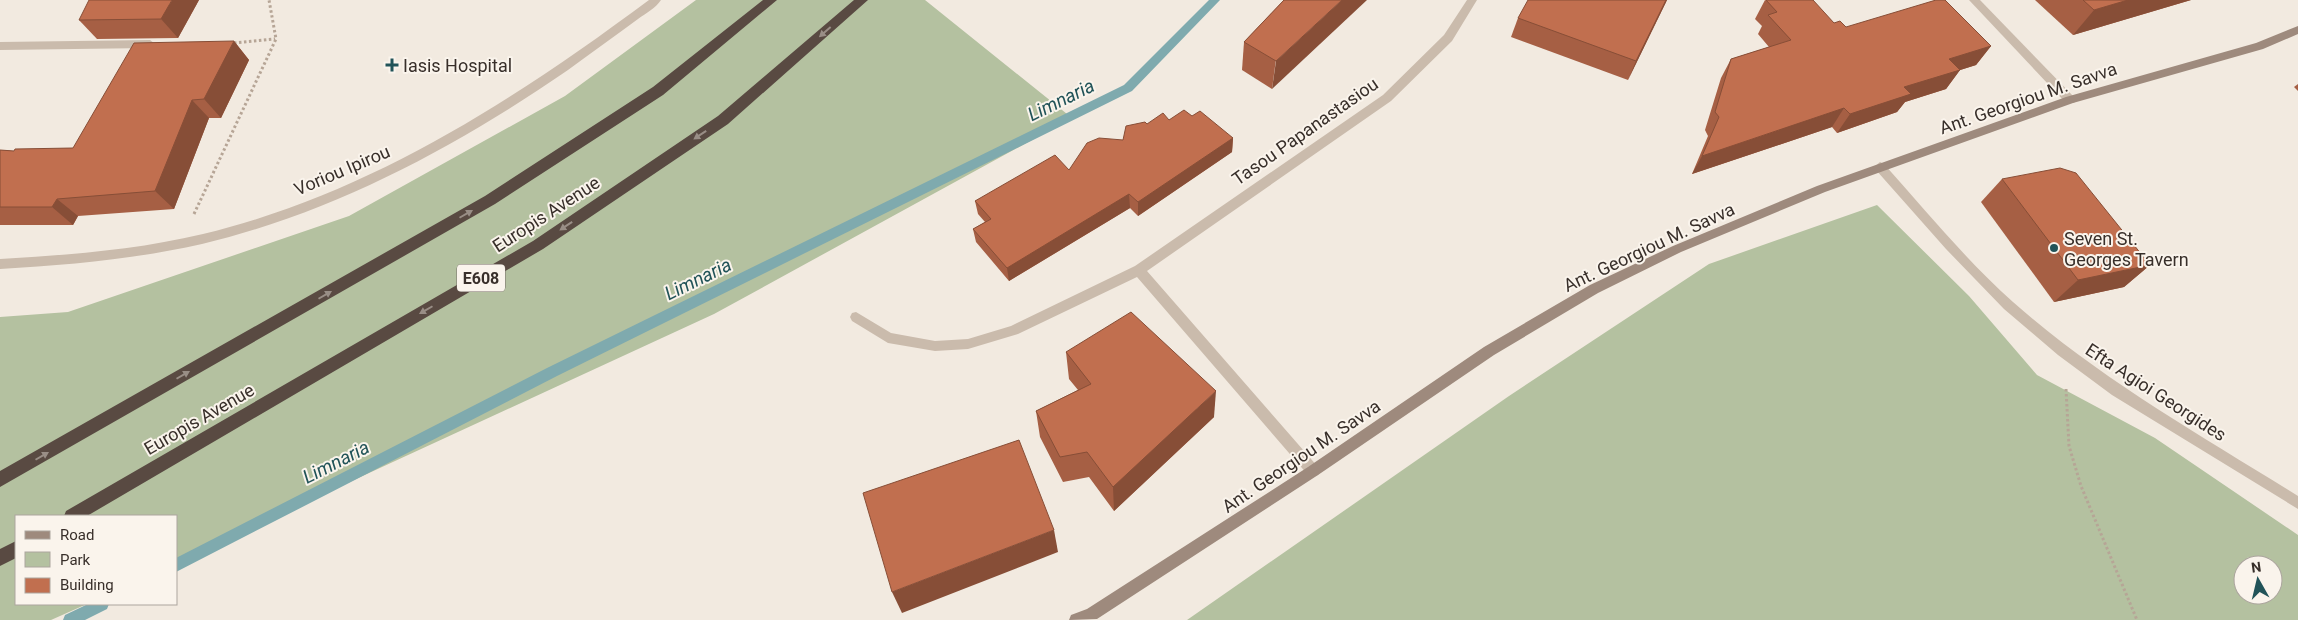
<svg xmlns="http://www.w3.org/2000/svg" width="2298" height="620" font-family="Roboto,sans-serif">
	<style>
		.green { fill: #b4c1a0; fill-rule: evenodd }
		.lines { fill: none; stroke-linecap: round; stroke-linejoin: round }
		.stream { fill: #7faaae; fill-rule: evenodd }
		.path { stroke: #b6a596; stroke-width: 3; stroke-dasharray: 2.5 2.5; stroke-linecap: butt }
		.lane { fill: #cabbac; fill-rule: evenodd }
		.street { fill: #cabbac; fill-rule: evenodd }
		.secondary { fill: #9e8a7d; fill-rule: evenodd }
		.highway { fill: #594a42; fill-rule: evenodd }
		.wall { fill: #a65f44 }
		.shaded-wall { fill: #874e37 }
		.building { fill: #c16f4f; stroke: #874e37 }
		.oneway { fill: #998e86 }
		.poi-dot { fill: #215358; stroke: #faf4ec; stroke-width: 2 }
		.labels { text-anchor: middle; dominant-baseline: central; stroke-width: 4; stroke-linejoin: round; paint-order: stroke }
		.shield { fill: #faf4ec; stroke: #726a64; stroke-width: 1 }
		.shield-label { font-size: 16px; font-weight: bold; fill: #382f2a }
		.poi-label { font-size: 18px; fill: #382f2a; stroke: #faf4ec; text-anchor: start }
		.street-label { font-size: 18px; fill: #382f2a; stroke: #faf4ec }
		.water-label { font-size: 19px; font-style: italic; fill: #215358; stroke: #faf4ec }
	</style>
	<rect width="100%" height="100%" fill="#f2eae0"/>
	<g class="green">
		<polygon points="696,0 925,0 1072,118 714,314 176,562 176,516 16,516 16,604 87,604 51,620 0,620 0,317 68,312 349,216 565,96"/>
		<path d="M1877,205L1969,296L2037,375L2155,438L2298,535V620H1187L1509,396L1709,264ZM2243,565H2273V595H2243Z"/>
	</g>
	<g class="lines">
		<g class="stream">
			<polygon points="1209,0 1220,0 1132,91 557,376 176,572 176,558 547,368 1124,85"/>
			<polygon points="88,604 109,604 107,609 85,620 63,620 65,615"/>
		</g>
		<g class="path">
			<polyline points="234,43 275,39"/>
			<polyline points="194,214 276,39 269,0"/>
			<polyline points="2066,389 2069,446 2081,486 2137,620"/>
		</g>
		<polygon class="lane" points="150,40 155,44 150,48 0,50 0,42"/>
		<g class="street">
			<path d="M649,0H661C656,8 646,13 638,19C615,36 591,53 568,70C456,147 335,212 202,244C136,259 68,265 0,269V259C68,255 136,250 203,234C369,194 513,101 649,0Z"/>
			<polygon points="1467,0 1477,0 1452,41 1391,101 1147,271 1318,467 1320,471 1318,475 1313,477 1308,475 1137,277 1018,334 968,349 935,351 888,343 852,321 850,317 852,313 856,312 891,333 935,341 968,339 1011,326 1135,266 1383,95 1444,35"/>
			<polygon points="1969,0 1980,0 2074,97 2076,100 2074,103 2066,103"/>
			<path d="M1880,162L1884,164C1926,211 1966,260 2013,302C2100,379 2200,435 2298,496V509L2112,395L2058,355L2004,309L1946,249L1876,170L1874,167Z"/>
		</g>
		<polygon class="secondary" points="2298,26 2298,34 2263,49 2073,103 1825,192 1681,252 1598,293 1494,355 1318,475 1097,619 1069,620 1071,615 1087,609 1308,467 1484,347 1590,285 1673,246 1817,186 2066,97 2256,43"/>
		<g class="highway">
			<polygon points="763,0 777,0 663,95 495,204 0,487 0,471 485,196 653,87"/>
			<polygon points="854,0 868,0 728,124 543,249 87,516 64,516 66,511 533,241 718,116"/>
			<polygon points="16,541 16,558 0,566 0,549"/>
		</g>
	</g>
	<g class="wall">
		<polygon points="199,0 178,38 97,39 79,20"/>
		<polygon points="1284,0 1272,89 1242,70 1244,42"/>
		<polygon points="1667,0 1628,80 1511,37 1518,18"/>
		<polygon points="1765,0 1846,27 1991,46 1976,65 1960,70 1946,89 1905,102 1897,112 1837,133 1832,127 1692,174 1708,136 1705,130 1721,78 1731,59 1769,47 1758,34 1762,26 1755,19"/>
		<polygon points="2035,0 2191,0 2073,35"/>
		<polygon points="234,41 249,60 221,118 209,118 174,209 78,216 73,225 0,225 0,150 14,151 73,148"/>
		<polygon points="2298,84 2298,91 2294,87"/>
		<polygon points="1192,116 1233,138 1232,152 1138,216 1130,208 1009,281 976,242 973,229 985,222 978,214 975,201 1069,170 1123,140 1147,124"/>
		<polygon points="2002,179 2150,265 2124,287 2054,302 1981,202"/>
		<polygon points="1066,352 1214,417 1114,511 1089,477 1063,482 1040,437 1036,411 1078,390 1069,379"/>
	</g>
	<g class="shaded-wall">
		<polygon points="172,0 199,0 178,38 161,19"/>
		<polygon points="1342,0 1367,0 1272,89 1276,61"/>
		<polygon points="1666,0 1667,0 1628,80 1636,61"/>
		<polygon points="2128,0 2191,0 2073,35 2094,10"/>
		<polygon points="234,41 249,60 221,118 204,99"/>
		<polygon points="1991,46 1976,65 1935,78 1949,59"/>
		<polygon points="1960,70 1946,89 1905,102 1897,112 1837,133 1850,114 1904,87"/>
		<polygon points="192,100 209,118 174,209 155,191"/>
		<polygon points="1844,108 1832,127 1692,174 1702,156"/>
		<polygon points="1233,138 1232,152 1138,216 1138,202"/>
		<polygon points="1129,194 1130,208 1009,281 1007,268"/>
		<polygon points="57,199 78,216 73,225 52,207"/>
		<polygon points="2150,265 2124,287 2054,302 2078,280"/>
		<polygon points="1216,391 1214,417 1114,511 1113,487"/>
		<polygon points="1054,530 1058,552 902,613 892,592"/>
	</g>
	<g class="building">
		<polygon points="89,0 172,0 161,19 79,20"/>
		<polygon points="1284,0 1342,0 1276,61 1244,42"/>
		<polygon points="1528,0 1666,0 1636,61 1518,18"/>
		<polygon points="1766,0 1813,0 1834,23 1840,21 1846,27 1936,0 1945,0 1991,46 1949,59 1960,70 1904,87 1911,94 1850,114 1844,108 1702,156 1719,117 1715,112 1731,59 1791,40 1768,15 1777,12"/>
		<polygon points="2083,0 2128,0 2094,10"/>
		<polygon points="234,41 204,99 192,100 155,191 57,199 52,207 0,207 0,150 14,151 15,149 73,148 134,43"/>
		<polygon points="1184,110 1192,116 1200,111 1233,138 1138,202 1129,194 1007,268 973,229 991,219 975,201 1055,155 1069,170 1087,143 1099,138 1123,140 1126,126 1145,122 1147,124 1163,113 1169,120"/>
		<polygon points="2060,168 2076,173 2150,265 2078,280 2002,179"/>
		<polygon points="1131,312 1216,391 1113,487 1087,452 1060,457 1036,411 1091,384 1066,352"/>
		<polygon points="1019,440 1054,530 892,592 863,493"/>
	</g>
	<defs><path id="oneway-solid" d="M-6-.8H1V-3.2L6.5 0L1 3.2V.8H-6Z" transform="scale(1.25)"/></defs>
	<g class="oneway">
		<use href="#oneway-solid" transform="translate(825 32) rotate(139)"/>
		<use href="#oneway-solid" transform="translate(700 135) rotate(146)"/>
		<use href="#oneway-solid" transform="translate(466 214) rotate(-30)"/>
		<use href="#oneway-solid" transform="translate(566 226) rotate(146)"/>
		<use href="#oneway-solid" transform="translate(325 295) rotate(-30)"/>
		<use href="#oneway-solid" transform="translate(426 310) rotate(150)"/>
		<use href="#oneway-solid" transform="translate(183 375) rotate(-30)"/>
		<use href="#oneway-solid" transform="translate(42 456) rotate(-30)"/>
	</g>
	<g class="poi-dot">
		<path d="M389.5 57.5h5v5h5v5h-5v5h-5v-5h-5v-5h5z"/>
		<circle cx="2054" cy="248" r="5"/>
	</g>
	<g class="labels">
		<rect class="shield" x="457" y="264.5" width="48" height="27" rx="4"/>
		<g class="shield-label">
			<text x="481" y="278">E608</text>
		</g>
		<g class="poi-label">
			<text x="403" y="65">Iasis Hospital</text>
			<text x="2064" y="238">Seven St.<tspan x="2064" dy="21">Georges Tavern</tspan></text>
		</g>
		<g class="street-label">
			<text transform="translate(2028 98) rotate(-19)">Ant. Georgiou M. Savva</text>
			<text transform="translate(1305 131) rotate(-35)">Tasou Papanastasiou</text>
			<text transform="translate(342 170) rotate(-23)">Voriou Ipirou</text>
			<text transform="translate(546 214) rotate(-33)">Europis Avenue</text>
			<text transform="translate(1649 247) rotate(-25)">Ant. Georgiou M. Savva</text>
			<text transform="translate(2156 392) rotate(33)">Efta Agioi Georgides</text>
			<text transform="translate(199 419) rotate(-30)">Europis Avenue</text>
			<text transform="translate(1301 456) rotate(-34)">Ant. Georgiou M. Savva</text>
		</g>
		<g class="water-label">
			<text transform="translate(1061 100) rotate(-26)">Limnaria</text>
			<text transform="translate(698 279) rotate(-26)">Limnaria</text>
			<text transform="translate(336 462) rotate(-27)">Limnaria</text>
		</g>
	</g>
	<rect x="15" y="515" width="162" height="90" fill="#faf4ec" stroke="#aca59e"/>
	<rect x="25" y="531" width="25" height="8" fill="#9e8a7d" stroke="#aca59e"/>
	<text x="60" y="540" font-size="15" fill="#382f2a">Road</text>
	<rect x="25" y="552" width="25" height="15" fill="#b4c1a0" stroke="#aca59e"/>
	<text x="60" y="565" font-size="15" fill="#382f2a">Park</text>
	<rect x="25" y="578" width="25" height="15" fill="#c16f4f" stroke="#aca59e"/>
	<text x="60" y="590" font-size="15" fill="#382f2a">Building</text>
	<g transform="translate(2258 580) rotate(352)"><circle r="24" fill="#faf4ec" stroke="#aca59e"/>
	<path d="M0-4L9 19L0 12L-9 19Z" fill="#215358"/>
	<text y="-8" font-size="14" font-weight="bold" text-anchor="middle" fill="#382f2a">N</text>
	</g>
</svg>
